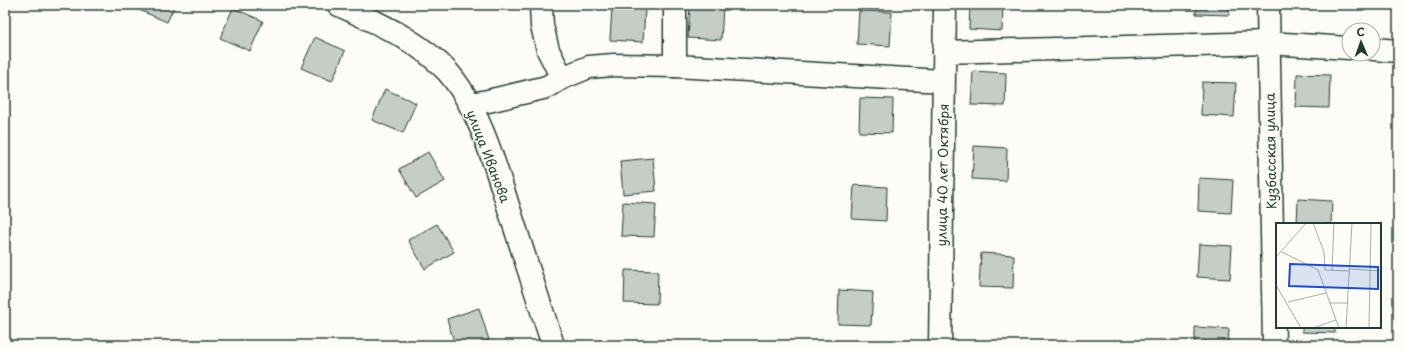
<svg xmlns="http://www.w3.org/2000/svg" width="1403" height="350" font-family="'Playpen Sans',sans-serif">
	<style>
		.building { fill: #c6cdc7; stroke: #1f3d34 }
		.lines { fill: none; stroke-linecap: round; stroke-linejoin: round }
		.minor-casing { stroke: #1f3d34; stroke-width: 25 }
		.minor { stroke: #fdfcf7; stroke-width: 22 }
		.labels { text-anchor: middle; dominant-baseline: central; stroke-width: 3; stroke-linejoin: round; paint-order: stroke }
		.street-label { font-size: 13px; fill: #1f3d34; stroke: #fdfcf7 }
		.inset-road { fill: none; stroke: #a4b0a9; stroke-width: 1 }
		.view { fill: #1d4ed8; fill-opacity: 0.15; stroke: #1d4ed8; stroke-width: 2 }
		.inset-edge { fill: none; stroke: #1f3d34; stroke-width: 2 }
	</style>
	<rect width="100%" height="100%" fill="#fdfcf7"/>
	<filter id="ink" filterUnits="userSpaceOnUse"><feTurbulence type="fractalNoise" baseFrequency=".025" numOctaves="2"/><feDisplacementMap in="SourceGraphic" scale="8" xChannelSelector="R" yChannelSelector="G"/><feConvolveMatrix kernelMatrix="1 2 1 2 8 2 1 2 1" color-interpolation-filters="sRGB"/></filter>
	<g filter="url(#ink)">
		<g class="building">
			<polygon points="138,5 175,5 167,22 137,9"/>
			<polygon points="690,5 723,7 721,40 688,38"/>
			<polygon points="970,5 1003,5 1002,31 969,29"/>
			<polygon points="1196,5 1229,5 1229,15 1196,14"/>
			<polygon points="612,7 645,9 643,42 610,40"/>
			<polygon points="233,8 263,21 250,51 220,38"/>
			<polygon points="859,11 892,12 890,46 857,44"/>
			<polygon points="315,37 345,51 332,81 301,68"/>
			<polygon points="973,71 1006,73 1005,106 971,105"/>
			<polygon points="1297,74 1330,75 1329,108 1296,107"/>
			<polygon points="1202,82 1236,83 1234,117 1201,115"/>
			<polygon points="385,89 416,103 403,133 372,120"/>
			<polygon points="860,98 893,99 892,133 859,132"/>
			<polygon points="974,146 1007,148 1006,181 972,179"/>
			<polygon points="428,152 445,181 416,198 399,169"/>
			<polygon points="653,158 656,191 623,194 620,161"/>
			<polygon points="1199,178 1233,180 1231,213 1198,211"/>
			<polygon points="854,185 887,187 886,221 852,219"/>
			<polygon points="1298,199 1332,201 1331,224 1297,224"/>
			<polygon points="623,202 656,204 654,237 621,236"/>
			<polygon points="437,224 454,252 425,269 408,240"/>
			<polygon points="1199,244 1232,246 1230,279 1197,277"/>
			<polygon points="981,253 1014,255 1013,288 979,287"/>
			<polygon points="625,270 658,271 657,304 624,303"/>
			<polygon points="839,290 873,292 871,325 838,324"/>
			<polygon points="479,308 489,340 474,345 455,345 447,319"/>
			<polygon points="1195,327 1229,329 1228,345 1195,345"/>
			<polygon points="1302,327 1335,327 1335,333 1302,332"/>
			<polygon points="1302,342 1335,343 1335,345 1302,345"/>
		</g>
		<g class="lines">
			<defs>
				<g id="minor">
					<path d="M339,5C377,23 417,39 447,71C480,108 496,169 511,215C525,258 539,302 553,345"/>
					<polyline points="541,5 542,26 548,50 562,78"/>
					<polyline points="675,5 675,66"/>
					<polyline points="1268,5 1274,345"/>
					<polyline points="1373,49 1398,51"/>
					<polyline points="944,52 1268,43 1349,48"/>
					<polyline points="470,104 488,101 547,87 562,78 589,67 614,65 675,66 943,81"/>
					<polyline points="940,345 945,5"/>
				</g>
			</defs>
			<use href="#minor" class="minor-casing"/>
			<use href="#minor" class="minor"/>
		</g>
	</g>
	<g class="labels">
		<g class="street-label">
			<text transform="translate(1270 151) rotate(-91)">Кузбасская улица</text>
			<text transform="translate(489 156) rotate(69)">улица Иванова</text>
			<text transform="translate(942 175) rotate(-89)">улица 40 лет Октября</text>
		</g>
	</g>
	<g transform="translate(1276 223)">
		<rect width="105" height="105" fill="#fdfcf7"/>
		<path class="inset-road" d="M37,0L48,29L49,47M6,29L42,47L63,105M0,34L30,0M73,46L105,48M49,47L73,48M56,47L58,0M0,62L25,105M12,79L50,70M53,80H72M37,105L60,97M70,105L76,0M93,105L95,0"/>
		<path class="view" d="M14,41L102,44V66L13,63Z"/>
		<rect width="105" height="105" class="inset-edge"/>
	</g>
	<rect width="1403" height="350" fill="none" stroke="#fdfcf7" stroke-width="20"/>
	<rect x="10" y="10" width="1383" height="330" fill="none" stroke="#1f3d34" stroke-width="1.5" filter="url(#ink)"/>
	<g transform="translate(1361 42) rotate(358)"><circle r="19" fill="#fdfcf7" stroke="#a4b0a9"/>
	<path d="M0-3L7 15L0 10L-7 15Z" fill="#1f3d34"/>
	<text y="-6" font-size="11" font-weight="bold" text-anchor="middle" fill="#1f3d34">С</text>
	</g>
</svg>
